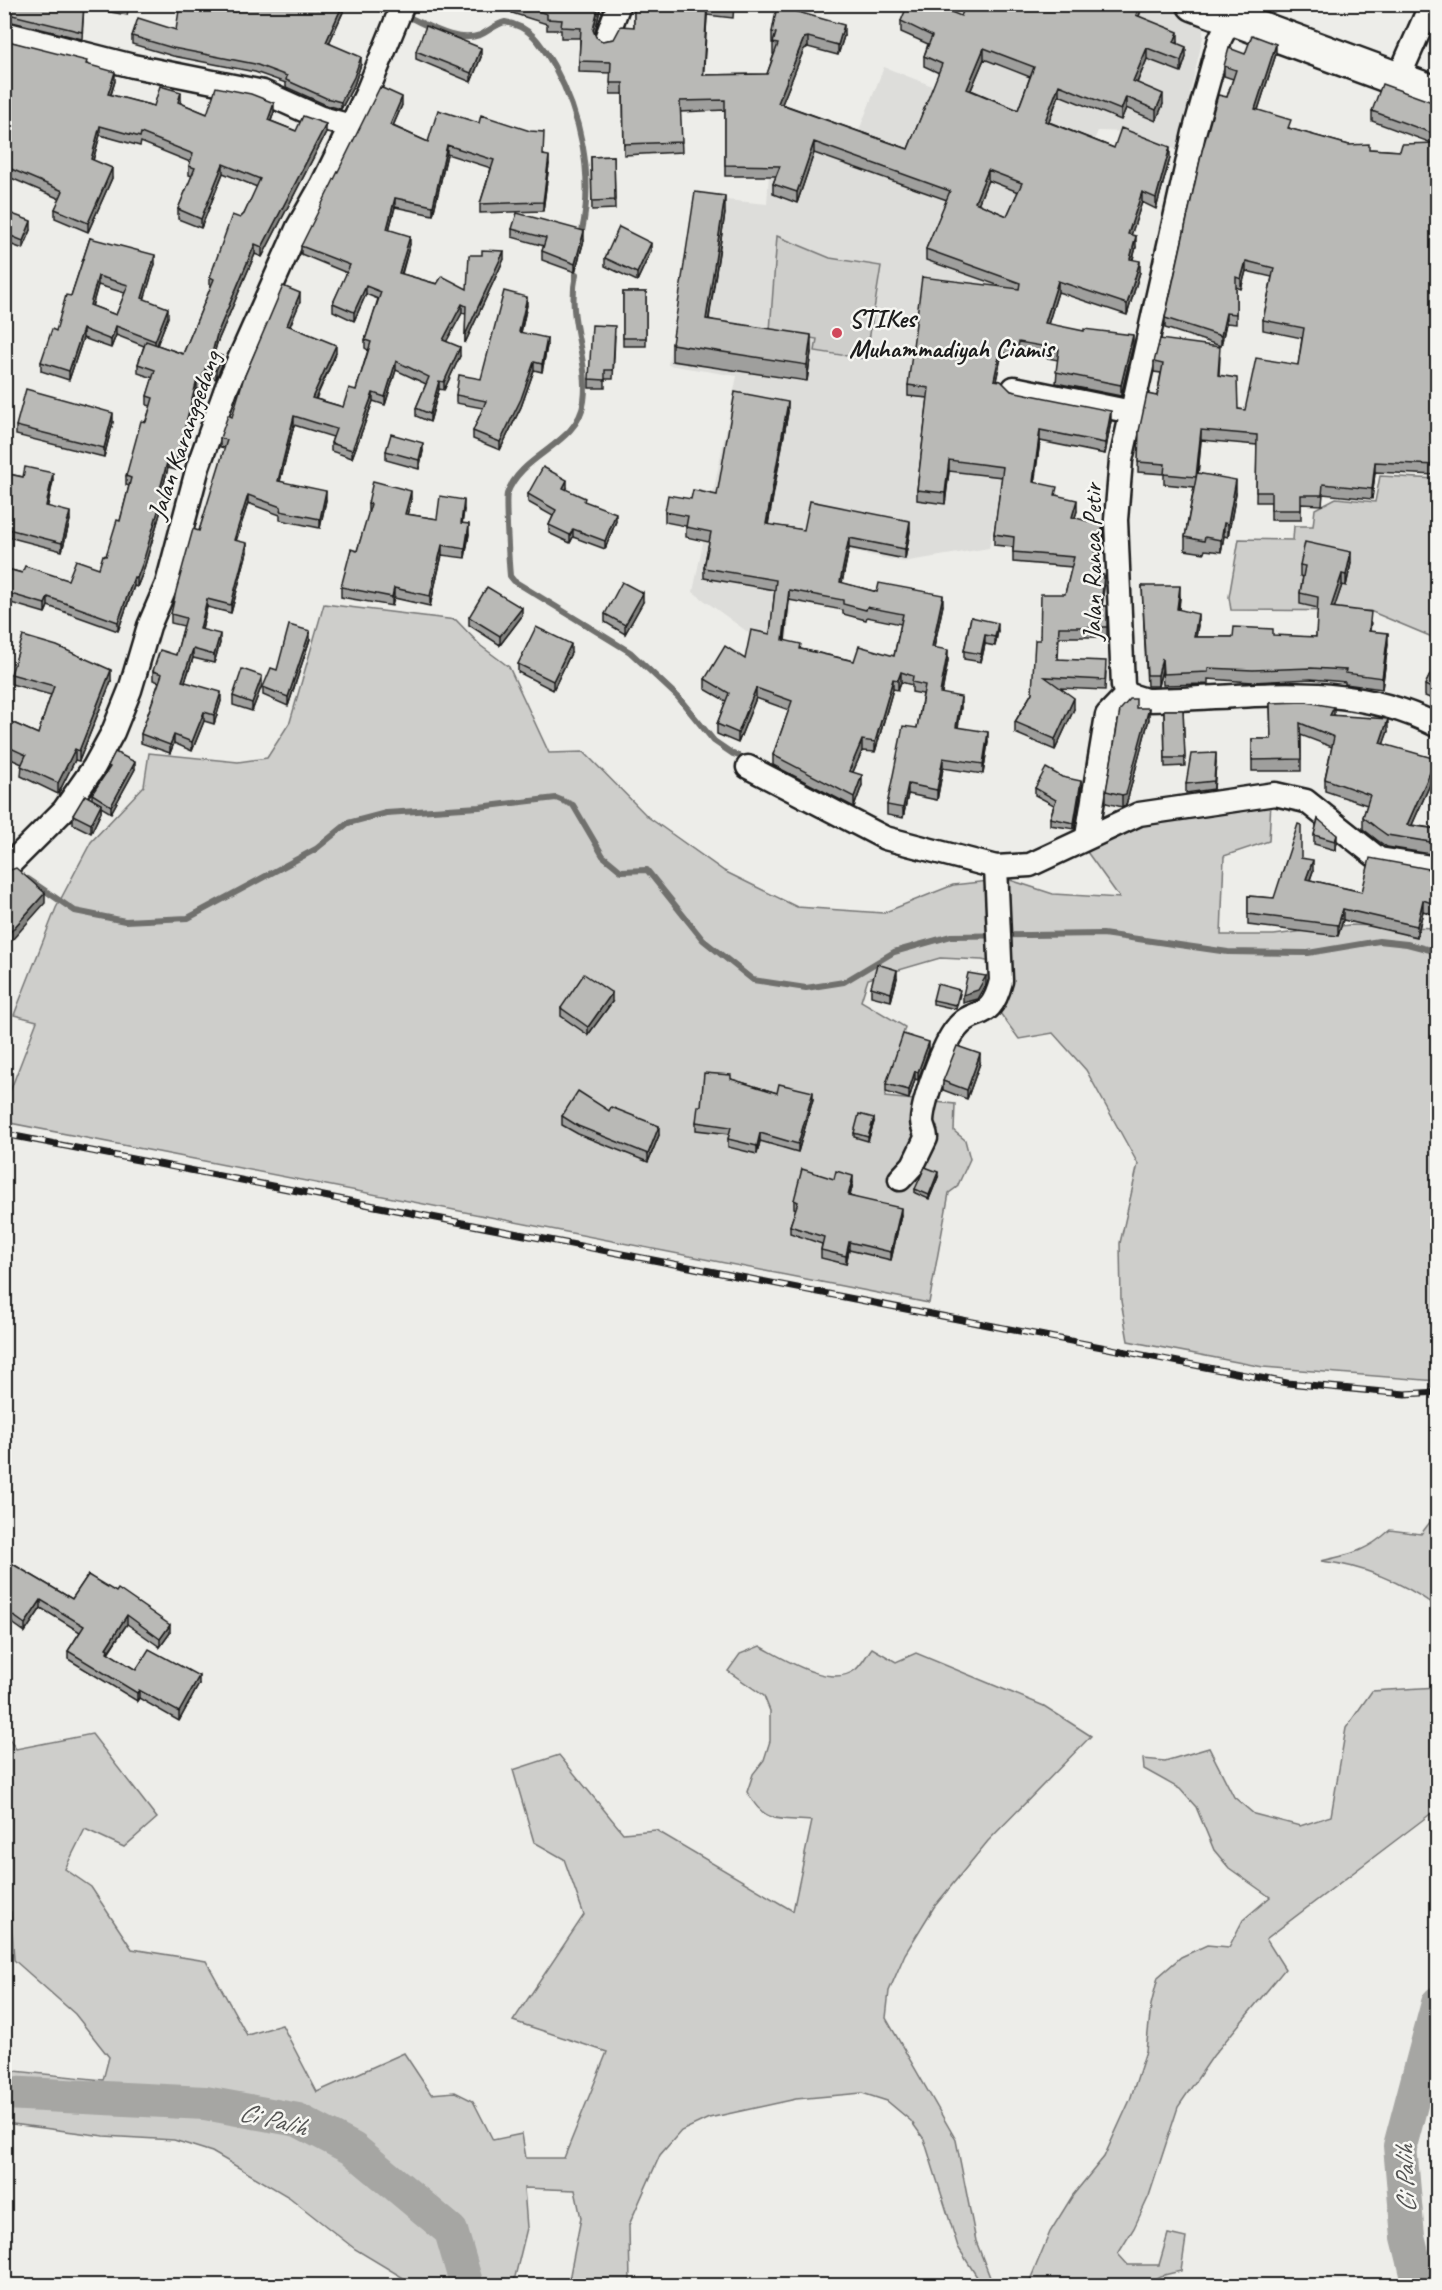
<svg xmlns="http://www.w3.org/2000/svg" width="1442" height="2290" font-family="Caveat,sans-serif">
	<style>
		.built { fill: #ddddda }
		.green { fill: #cececb; stroke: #757574; stroke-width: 1.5 }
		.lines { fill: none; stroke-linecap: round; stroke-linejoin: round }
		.stream { stroke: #6f6f6d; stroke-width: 6 }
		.river { stroke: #a6a6a3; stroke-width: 34 }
		.minor-casing { stroke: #1c1c1c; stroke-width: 27 }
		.secondary-casing { stroke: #1c1c1c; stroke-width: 38 }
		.minor { stroke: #f6f6f2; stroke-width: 22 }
		.secondary { stroke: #f6f6f2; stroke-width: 33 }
		.rail-casing { stroke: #1c1c1c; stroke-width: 7 }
		.rail { stroke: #f6f6f2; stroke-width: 4.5; stroke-dasharray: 14; stroke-linecap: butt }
		.wall { fill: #9f9f9d; stroke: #1c1c1c; stroke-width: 1.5; fill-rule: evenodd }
		.shaded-wall { fill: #82827f; stroke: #1c1c1c; stroke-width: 1.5 }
		.building { fill: #b9b9b6; stroke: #1c1c1c; stroke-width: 1.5; fill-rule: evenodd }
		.poi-dot { fill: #d1495b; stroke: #f6f6f2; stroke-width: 2 }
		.labels { text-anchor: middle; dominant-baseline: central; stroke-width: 5; stroke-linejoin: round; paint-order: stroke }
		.poi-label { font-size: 26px; font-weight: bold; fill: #1c1c1c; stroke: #f6f6f2; text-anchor: start }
		.street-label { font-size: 26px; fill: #1c1c1c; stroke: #f6f6f2 }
		.water-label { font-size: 27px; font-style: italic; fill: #535352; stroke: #f6f6f2 }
	</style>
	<rect width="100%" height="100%" fill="#edede9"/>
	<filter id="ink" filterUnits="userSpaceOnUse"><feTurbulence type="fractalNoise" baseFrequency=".0167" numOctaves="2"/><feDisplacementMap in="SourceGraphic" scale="12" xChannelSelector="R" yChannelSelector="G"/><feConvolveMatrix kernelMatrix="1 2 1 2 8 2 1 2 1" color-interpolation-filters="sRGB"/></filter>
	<g filter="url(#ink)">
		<polygon class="built" points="1184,4 1203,24 1203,37 1177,150 1132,132 1098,131 1064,211 997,358 1001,359 994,388 1047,397 1030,527 994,521 989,548 903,562 799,541 787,642 753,636 693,592 737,376 668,365 695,197 767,204 771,143 856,138 884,67 945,91 958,59 1060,5"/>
		<g class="green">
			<polygon points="777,236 830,258 881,266 866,359 815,351 817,339 770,331"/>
			<polygon points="1380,476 1437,479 1437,639 1370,611 1231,610 1229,597 1239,539 1293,540 1294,526 1313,526 1315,509 1336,498 1375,502"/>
			<polygon points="324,604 456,620 481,646 509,667 549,753 584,752 648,817 724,871 797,907 883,913 953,885 1007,879 1053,894 1120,898 1082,845 1153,816 1271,800 1269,841 1224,856 1221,935 1274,935 1349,925 1437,928 1437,1381 1263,1367 1128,1341 1121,1301 1120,1243 1138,1164 1086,1070 1053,1033 1019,1039 1000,1013 1009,966 982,960 940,958 868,979 861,1001 905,1027 885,1097 955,1104 954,1131 965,1140 970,1159 957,1187 949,1193 929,1303 5,1122 4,1107 37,1021 14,1015 56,908 91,842 144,786 149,753 238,762 267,758 290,722"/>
			<path d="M1437,1513V1607C1402,1582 1365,1566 1321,1561C1352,1554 1367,1551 1390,1530L1421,1534Z"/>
			<path d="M760,1646C783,1658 830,1689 855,1670C862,1665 867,1654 872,1648L896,1662L916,1653L1044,1706L1091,1736L988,1841L934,1907L905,1954L889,1991L886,2018L956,2140L976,2241L993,2285H982L958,2247L924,2139L911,2121L887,2101L862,2093L796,2099L709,2118L681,2131L660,2155L629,2225L630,2286L568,2285L581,2218L575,2190L524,2188L527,2228L513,2285H415L355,2249L289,2197L212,2152L174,2140L104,2136L5,2123V2070L103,2080L109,2057L75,2014L14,1960L11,1912L4,1909L5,1733L16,1749L92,1734L157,1818L124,1847L85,1829L65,1869L91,1887L132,1949L206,1961L247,2035L282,2025L317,2092L404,2053L431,2094L455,2092L473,2101L493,2140L522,2134L526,2158H564L607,2052L513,2021L584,1915L564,1859L534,1842L513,1770L559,1755L623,1833L656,1830L793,1911L812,1821C779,1818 765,1825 747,1792L753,1774L764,1760L770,1741V1711L764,1696L728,1671L740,1654Z"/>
			<polygon points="1437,1687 1437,1809 1266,1939 1285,1969 1213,2056 1178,2107 1149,2196 1134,2228 1118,2254 1128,2265 1159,2265 1168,2234 1186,2238 1181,2271 1160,2276 1143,2285 1028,2285 1050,2232 1073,2195 1104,2157 1130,2100 1146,2051 1151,2005 1158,1977 1181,1957 1207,1945 1229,1947 1243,1920 1270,1897 1229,1868 1214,1850 1196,1807 1180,1789 1144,1769 1143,1759 1165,1761 1209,1748 1234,1797 1254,1814 1300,1826 1331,1816 1346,1728 1372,1691"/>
		</g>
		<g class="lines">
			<g class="stream">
				<polyline points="381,4 394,11"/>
				<path d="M404,15C426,24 456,44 480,35C489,31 496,24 505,22C532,27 541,44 554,66C581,115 594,175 582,231"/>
				<path d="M576,274C566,321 590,358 584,401C578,446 521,453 507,494C505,501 509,565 510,576L514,581L630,652L678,697L714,741L733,754L748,759"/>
				<polyline points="28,879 75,911 125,921 188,918 316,849 348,823 386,813 479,807 556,798 573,805 603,856 621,871 647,870 703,940 753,980 806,988 844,982 894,952 951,936 1103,934 1228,952 1308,953 1379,941 1407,944 1438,952"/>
			</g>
			<g class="river">
				<polyline points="4,2093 205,2103 298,2120 353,2149 451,2231 467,2286"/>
				<polyline points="1420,2286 1408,2237 1400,2146 1438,2003"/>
			</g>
			<defs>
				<g id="minor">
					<path d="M1231,18L1220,39L1194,133L1121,460L1116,520L1123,686L1127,694L1146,700C1245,699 1345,677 1438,726"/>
					<polyline points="4,33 133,66 263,92 321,118 351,126"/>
					<polyline points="606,39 619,4"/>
					<polyline points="1398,79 1431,4"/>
					<polyline points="1014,388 1132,412"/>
					<polyline points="748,767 885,838 996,867 1030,865 1139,814 1275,794 1306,801 1379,859 1438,868"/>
					<polyline points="1087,836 1107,715 1127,694"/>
					<polyline points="4,870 64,810 94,767 113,732 130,690 149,626 167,584 198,467 226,389 298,227 322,185 366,95 403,4"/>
					<path d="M900,1179L913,1165L926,1138C926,1131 922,1127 922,1121C923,1100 943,1045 956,1029C974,1005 990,1025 1001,981L996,867"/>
				</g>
				<polyline id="secondary" points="1194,4 1438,94"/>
			</defs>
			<use href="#minor" class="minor-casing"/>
			<use href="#secondary" class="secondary-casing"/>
			<use href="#minor" class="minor"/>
			<use href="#secondary" class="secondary"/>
			<defs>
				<polyline id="rail" points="4,1134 1287,1383 1405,1394 1438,1392"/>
			</defs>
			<use href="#rail" class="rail-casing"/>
			<use href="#rail" class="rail"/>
		</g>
		<g class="wall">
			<polygon points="4,4 84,4 82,39 4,20"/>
			<polygon points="105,4 130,4 127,15 105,11"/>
			<path d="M512,4H600V10L594,34L596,37L602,41L614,39L634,27V4H734L733,18L707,15L703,75L767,74L774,54H773V43H772V32L844,36L838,55L808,47L804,49L782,104L908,149L939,73L924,66V56L928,44L901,32V21L961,16L1119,9L1141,4V10L1139,16L1178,42V44L1186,57L1181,72L1147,59L1137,83L1163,104L1156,121L1126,108L1121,120L1059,95L1049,122L1114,148L1170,158L1156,209L1142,202L1131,235L1136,247L1133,259L1140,272L1127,315L1058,292L1048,324L1133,345L1121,396L1056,383L1058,360L1019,352L1018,357L1002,353L996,380L1011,391L1111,421L1105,454L1040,441L1034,482L1057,495L1077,511L1075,517L1103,536L1095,564L1097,574L1104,586L1102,606H1107V637H1059L1058,659L1106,672L1105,690L1060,688L1074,709L1055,750L1015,733V722L1032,693L1040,640L1065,594L1072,567L1013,562V547L994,545V534L1002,477L949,471L945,504L917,500V490L928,398L908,396V385L1003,287L926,260V249L947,200L814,153L797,203L773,194V184L776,176H725V110L680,112L682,152L624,155L623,94H610L611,73L579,72L580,38H561V30H547V24L512,13ZM984,59L1030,77L1018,110L971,90ZM988,180L1018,192L1007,216L978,204Z"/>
			<polygon points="318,9 343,12 329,43 361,64 354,85 341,109 326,105 286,87 286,83 255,72 173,56 132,44 132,36 176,30 235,12"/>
			<path d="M4,40L87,64L115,81L111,95L154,106L181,101L180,103L207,114L274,112L271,121L296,131L326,133L262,257L255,254L217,343L214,353L222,365L216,379L206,375L201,391L197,389L176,470L168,468L162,490L164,500L143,572L137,587L134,586L118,631L48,606L45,613L4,601V568L22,573L68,580L99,568L106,556L120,521L129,486L126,485V476L151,406L147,405V396L153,378L138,373V364L144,346L116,335L111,348L83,338L69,380L41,371V362L56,331L71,296L90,238L155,264L144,299L168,317L157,345L183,354L211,287L210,286V277L240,218L244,214L257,187L223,173L201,228L178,219V209L192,176L189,175V166L190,162L141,142L140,146L100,135L93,160L112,178L88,232L55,218V209L60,199L4,175ZM98,285L125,293L116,315L92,306Z"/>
			<polygon points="416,51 481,57 471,82 416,59"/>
			<polygon points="1245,54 1276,54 1258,110 1291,129 1349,145 1369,149 1400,151 1432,143 1372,121 1372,111 1432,102 1437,102 1437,443 1436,475 1375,472 1372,499 1323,494 1322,505 1301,504 1301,520 1271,520 1271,502 1256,502 1257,445 1201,440 1198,473 1236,493 1228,537 1224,536 1221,552 1205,550 1204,553 1185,550 1185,537 1194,487 1164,484 1164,474 1138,472 1139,431 1157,396 1161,373 1154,372 1154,362 1220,357 1219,375 1238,409 1245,410 1298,365 1302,338 1263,330 1263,320 1272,277 1246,271 1241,289 1236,287 1236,324 1226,323 1221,346 1165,328 1165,318 1227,97 1233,79 1224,76 1224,66"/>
			<polygon points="402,105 393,126 428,142 544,155 549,164 543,211 480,213 480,204 491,168 447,154 433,215 395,207 389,230 410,244 402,274 437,284 467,289 504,259 465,343 466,314 462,313 446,341 460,356 444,390 439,389 430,422 416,416 416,408 426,384 396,370 385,405 373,401 352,458 331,451 331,443 333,437 294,425 280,481 326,500 320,528 280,520 280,515 248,503 236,540 247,552 231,613 207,607 202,630 220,643 214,663 193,658 185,682 221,701 214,724 204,721 192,751 174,743 170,753 141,743 141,734 159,682 153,680 153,671 176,655 184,626 171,623 171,614 213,489 225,448 220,447 220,438 300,302 290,326 336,353 316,399 343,407 356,390 368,350 365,348 365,340 378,299 366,294 354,321 333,311 333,303 347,273 301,254 301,246"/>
			<polygon points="614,156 615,209 592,210 591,157"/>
			<polygon points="4,211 31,230 23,249 4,242"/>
			<polygon points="725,213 709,319 811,352 807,381 672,361 672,344"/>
			<polygon points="512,229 584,240 575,272 542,260 542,251 544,246 512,237"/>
			<polygon points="651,251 637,281 605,266 605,258"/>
			<rect x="623" y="292" width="23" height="54"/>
			<polygon points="527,305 521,333 547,346 542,372 534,370 521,407 500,450 473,439 473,431 483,408 456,403 456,395 481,379"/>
			<polygon points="615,335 613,379 605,379 605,388 589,388 589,379"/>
			<path d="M788,412L768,525L804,530L910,531L905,559L849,548L842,583L877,592L943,605L934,647L948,660L942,693L961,707L958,728L988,742L983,774L943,768L937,800L908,794L903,818L887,815V805L917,728L923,694L912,692V685L901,682L898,690L893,689L875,752L862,751L853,772L862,785L854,807L773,765V755L789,710L756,698L738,743L717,734V724L726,701L705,689V679L745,659L770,634L775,590L704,578V568L709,542L686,537V526L665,522V512L691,499L717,495ZM789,600L843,610V614L866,620L867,617L901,624L894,656L854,661L801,649L785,641Z"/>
			<polygon points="113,422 104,457 16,435 16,426"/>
			<polygon points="386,451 423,451 419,469 386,460"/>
			<polygon points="4,473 23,477 53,481 47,507 70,520 62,551 4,536"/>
			<polygon points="567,488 566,490 616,521 605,549 573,537 570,543 549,533 549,525 553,516 528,502 528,494"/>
			<polygon points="411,500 407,514 437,519 464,510 462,523 469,534 465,558 442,555 430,606 394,598 392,606 341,597 341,587 357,551 369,513 368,512 368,503"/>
			<polygon points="1351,563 1346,586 1342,585 1334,607 1371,623 1370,631 1388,644 1382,689 1345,684 1345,682 1311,679 1253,682 1208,679 1208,684 1163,685 1162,670 1158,686 1147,686 1142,586 1180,597 1179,610 1198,625 1196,637 1233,637 1273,636 1316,637 1318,608 1300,604 1300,593 1303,577 1300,576 1300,565"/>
			<polygon points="643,602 625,634 605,622 605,614"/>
			<polygon points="522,616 500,645 469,625 469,617"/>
			<polygon points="971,617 998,631 995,646 985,644 981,662 964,659 964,651"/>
			<polygon points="310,639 288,706 263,695 263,687"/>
			<polygon points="571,653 553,690 518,672 518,664"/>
			<polygon points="1437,661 1437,701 1425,696 1425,685"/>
			<polygon points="11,674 111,681 79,761 75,760 58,794 21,776 22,764 4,756 4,719 38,734 51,695 11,684"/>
			<polygon points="262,685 252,711 233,705 233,696"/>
			<polygon points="1270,703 1334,715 1388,731 1383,744 1436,771 1412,825 1437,829 1437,855 1387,847 1377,840 1363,829 1363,817 1367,805 1325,791 1325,779 1332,747 1301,735 1301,771 1252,771 1252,739 1271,739"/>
			<polygon points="1136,708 1149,719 1126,805 1122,807 1106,803 1106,791"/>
			<polygon points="1164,710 1183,710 1185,766 1165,767"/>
			<polygon points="1216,762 1214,789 1186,793 1186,784"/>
			<polygon points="108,766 135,769 111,813 101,807 101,812 91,833 73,824 73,815 92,799 92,794 108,770"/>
			<polygon points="1081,787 1074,829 1050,825 1050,818 1054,805 1035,795 1035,788"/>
			<polygon points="1318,819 1337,843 1335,850 1314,844 1314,835"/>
			<polygon points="1301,858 1313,871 1310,880 1362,892 1437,872 1437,916 1423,911 1417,937 1343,920 1338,936 1248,925 1248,896 1274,898"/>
			<polygon points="897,978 891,1001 871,996 871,987"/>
			<polygon points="960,994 956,1009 933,1004 933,1000"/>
			<polygon points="612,1002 588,1035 561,1016 561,1008"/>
			<polygon points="929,1050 918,1080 915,1079 909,1099 886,1092 886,1084"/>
			<polygon points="980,1063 967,1099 943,1090 943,1081"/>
			<polygon points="731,1079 777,1093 813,1099 798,1152 760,1141 757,1154 728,1147 728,1139 730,1134 696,1130 696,1122 701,1106"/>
			<polygon points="609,1111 659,1135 648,1162 578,1134 562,1125 562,1116"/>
			<polygon points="874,1122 868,1141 854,1137 854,1133"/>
			<polygon points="938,1177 929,1199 915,1193 915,1189"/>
			<polygon points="834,1179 853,1183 850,1196 901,1215 891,1260 849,1250 846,1264 821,1258 821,1250 822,1244 790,1233 790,1226 796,1209 794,1208 794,1200"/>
			<polygon points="4,1559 72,1599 88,1575 170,1633 160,1647 127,1624 108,1653 136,1670 199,1684 179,1721 139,1698 137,1701 68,1659 68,1651 80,1632 41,1608 25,1632 4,1617"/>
		</g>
		<g class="shaded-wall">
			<polygon points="343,4 343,12 326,50 326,42"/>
			<polygon points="599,4 600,4 600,10 593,41 593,30"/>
			<polygon points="1140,4 1141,4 1141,10 1136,26 1136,15"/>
			<polygon points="707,5 707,15 703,85 703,75"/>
			<polygon points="844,25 844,36 838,55 838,45"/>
			<polygon points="1178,32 1178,42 1174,53 1174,42"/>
			<polygon points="808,37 808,47 804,49 778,114 778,103 804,38"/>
			<polygon points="1276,44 1276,54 1255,119 1255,109"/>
			<polygon points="1186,47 1186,57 1181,72 1181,61"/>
			<polygon points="481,48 481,57 471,82 471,73"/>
			<polygon points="984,48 984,59 967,99 967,89"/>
			<polygon points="1147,48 1147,59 1133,92 1133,81"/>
			<polygon points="361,57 361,64 354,85 341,109 341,102"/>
			<polygon points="115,72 115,81 108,103 108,94"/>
			<polygon points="1059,85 1059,95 1045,131 1045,121"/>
			<polygon points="181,92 181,101 178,112 178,102"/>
			<polygon points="1163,94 1163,104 1156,121 1156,110"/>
			<polygon points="402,97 402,105 390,133 390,125"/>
			<polygon points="1126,97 1126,108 1121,120 1121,110"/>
			<polygon points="274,103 274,112 268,129 268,120"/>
			<polygon points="326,124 326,133 262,257 262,247"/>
			<polygon points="100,126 100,135 91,168 91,159"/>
			<polygon points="814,142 814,153 797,203 797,192"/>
			<polygon points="447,145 447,154 433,215 433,206"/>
			<polygon points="1170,147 1170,158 1156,209 1156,198"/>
			<polygon points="549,156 549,164 543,211 543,202"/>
			<polygon points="223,164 223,173 201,228 201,219"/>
			<polygon points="112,168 112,178 88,232 88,223"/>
			<polygon points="988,170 988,180 975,212 975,202"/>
			<polygon points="1142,192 1142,202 1128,245 1128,234"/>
			<polygon points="725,196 725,213 706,336 706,319"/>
			<polygon points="395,198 395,207 387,238 387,229"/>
			<polygon points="31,221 31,230 23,249 23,241"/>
			<polygon points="584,231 584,240 575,272 575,264"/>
			<polygon points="410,236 410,244 399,282 399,273"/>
			<polygon points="1136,236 1136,247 1130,269 1130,259"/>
			<polygon points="651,243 651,251 637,281 637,273"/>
			<polygon points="255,244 255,254 217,343 212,362 212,353 217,334"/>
			<polygon points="504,251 504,259 465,343 465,335"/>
			<polygon points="155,255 155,264 142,307 142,298"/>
			<polygon points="1140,261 1140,272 1127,315 1127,304"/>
			<polygon points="1246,261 1246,271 1241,289 1241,279"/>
			<polygon points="98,276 98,285 90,314 90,305"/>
			<polygon points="1058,281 1058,292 1045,334 1045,323"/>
			<polygon points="366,286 366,294 354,321 354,312"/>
			<polygon points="300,293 300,302 287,333 287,325"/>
			<polygon points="527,297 527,305 519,340 519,332"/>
			<polygon points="462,304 462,313 443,348 443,340"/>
			<polygon points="168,308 168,317 155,350 155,341"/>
			<polygon points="1226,313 1226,323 1221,346 1221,336"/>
			<polygon points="116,326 116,335 111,348 111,340"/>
			<polygon points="83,329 83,338 69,380 69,371"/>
			<polygon points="811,335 811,352 807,381 807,365"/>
			<polygon points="1133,335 1133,345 1121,396 1121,385"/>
			<polygon points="547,338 547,346 542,372 542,364"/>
			<polygon points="1002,342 1002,353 994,390 994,380"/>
			<polygon points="336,345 336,353 312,406 312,398"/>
			<polygon points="460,347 460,356 444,390 444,382"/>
			<polygon points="222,356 222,365 216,379 216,370"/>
			<polygon points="396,361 396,370 385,405 385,397"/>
			<polygon points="534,362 534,370 521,407 500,450 500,442"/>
			<polygon points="206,366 206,375 201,391 201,382"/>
			<polygon points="197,380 197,389 176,470 176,461"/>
			<polygon points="439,381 439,389 430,422 430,414"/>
			<polygon points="373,393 373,401 352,458 352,450"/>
			<polygon points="788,402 788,412 766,534 766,524"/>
			<polygon points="1111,411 1111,421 1105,454 1105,443"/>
			<polygon points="113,413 113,422 104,457 104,448"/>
			<polygon points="294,416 294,425 278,489 278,481"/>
			<polygon points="1040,430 1040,441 1033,492 1033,482"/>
			<polygon points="1201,430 1201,440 1197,487 1197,477"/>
			<polygon points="423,443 423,451 419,469 419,460"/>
			<polygon points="168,459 168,468 160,499 160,489"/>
			<polygon points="949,460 949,471 945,504 945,493"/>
			<polygon points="1375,462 1375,472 1372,499 1372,489"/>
			<polygon points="53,473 53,481 46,515 46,506"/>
			<polygon points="567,480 567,488 563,497 563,488"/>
			<polygon points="1236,480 1236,493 1228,537 1228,524"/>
			<polygon points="164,491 164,500 143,572 137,587 137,578"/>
			<polygon points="326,491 326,500 320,528 320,519"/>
			<polygon points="411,491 411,500 405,524 405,514"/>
			<polygon points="248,495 248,503 234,548 234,540"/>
			<polygon points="464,500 464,510 461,532 461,523"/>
			<polygon points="1077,500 1077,511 1072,527 1072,517"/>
			<polygon points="70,512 70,520 62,551 62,543"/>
			<polygon points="616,513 616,521 605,549 605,541"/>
			<polygon points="910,521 910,531 905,559 905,549"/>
			<polygon points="1224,523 1224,536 1221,552 1221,540"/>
			<polygon points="469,524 469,534 465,558 465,549"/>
			<polygon points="1103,525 1103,536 1092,574 1092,563"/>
			<polygon points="573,529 573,537 570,543 570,535"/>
			<polygon points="849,538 849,548 840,592 840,582"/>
			<polygon points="247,543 247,552 231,613 231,605"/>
			<polygon points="442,545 442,555 430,606 430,596"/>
			<polygon points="1351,552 1351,563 1346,586 1346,575"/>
			<polygon points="1342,574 1342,585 1331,618 1331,607"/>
			<polygon points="1104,575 1104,586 1101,617 1101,606"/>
			<polygon points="134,577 134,586 118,631 118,622"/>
			<polygon points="1180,586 1180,597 1177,621 1177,609"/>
			<polygon points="394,588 394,598 392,606 392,597"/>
			<polygon points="789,590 789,600 783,651 783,640"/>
			<polygon points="643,593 643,602 625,634 625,625"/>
			<polygon points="943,595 943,605 932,657 932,647"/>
			<polygon points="48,597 48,606 45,613 45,604"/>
			<polygon points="207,599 207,607 200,638 200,629"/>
			<polygon points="522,608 522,616 500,645 500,636"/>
			<polygon points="1198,614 1198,625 1194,649 1194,637"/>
			<polygon points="998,623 998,631 995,646 995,637"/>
			<polygon points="310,631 310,639 288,706 288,697"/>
			<polygon points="1388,633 1388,644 1382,689 1382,678"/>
			<polygon points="220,634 220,643 214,663 214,655"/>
			<polygon points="985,635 985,644 981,662 981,654"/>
			<polygon points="571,644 571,653 553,690 553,681"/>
			<polygon points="193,649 193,658 182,690 182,681"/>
			<polygon points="948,650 948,660 940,703 940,693"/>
			<polygon points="1162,658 1162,670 1158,686 1158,675"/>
			<polygon points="111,670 111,681 79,761 79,751"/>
			<polygon points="901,672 901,682 898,690 898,680"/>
			<polygon points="262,676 262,685 252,711 252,703"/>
			<polygon points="893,679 893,689 875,752 875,742"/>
			<polygon points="756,688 756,698 738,743 738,733"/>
			<polygon points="221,692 221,701 214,724 214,715"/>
			<polygon points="961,697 961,707 956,738 956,727"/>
			<polygon points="1074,698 1074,709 1055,750 1055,739"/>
			<polygon points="1334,707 1334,719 1330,715"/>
			<polygon points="1149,708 1149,719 1126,805 1122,807 1122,795"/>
			<polygon points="204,712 204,721 192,751 192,742"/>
			<polygon points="1388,719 1388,731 1380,754 1380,743"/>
			<polygon points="988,732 988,742 983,774 983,764"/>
			<polygon points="174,735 174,743 170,753 170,745"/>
			<polygon points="862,740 862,751 849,781 849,771"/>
			<polygon points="75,749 75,760 58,794 58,783"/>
			<polygon points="1216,753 1216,762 1214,789 1214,781"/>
			<polygon points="943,758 943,768 937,800 937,790"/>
			<polygon points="1436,759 1436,771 1407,836 1407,825"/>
			<polygon points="135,762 135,769 111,813 111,806"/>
			<polygon points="862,775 862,785 854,807 854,797"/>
			<polygon points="1081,781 1081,787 1074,829 1074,823"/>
			<polygon points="908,784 908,794 903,818 903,808"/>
			<polygon points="101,804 101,812 91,833 91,824"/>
			<polygon points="1337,835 1337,843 1335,850 1335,841"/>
			<polygon points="1313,860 1313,871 1306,890 1306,879"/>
			<polygon points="45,893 45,903 4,949 4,939"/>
			<polygon points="1423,900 1423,911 1417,937 1417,926"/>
			<polygon points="1343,909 1343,920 1338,936 1338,925"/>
			<polygon points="10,949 10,959 4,972 4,962"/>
			<polygon points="897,970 897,978 891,1001 891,993"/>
			<polygon points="986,976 986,985 978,999 963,1003 963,995"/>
			<polygon points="612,993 612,1002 588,1035 588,1027"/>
			<polygon points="929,1042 929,1050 918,1080 918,1072"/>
			<polygon points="980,1054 980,1063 967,1099 967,1090"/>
			<polygon points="915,1071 915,1079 909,1099 909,1090"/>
			<polygon points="813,1092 813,1099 798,1152 798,1144"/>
			<polygon points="874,1118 874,1122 868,1141 868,1137"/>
			<polygon points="659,1126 659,1135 648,1162 648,1154"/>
			<polygon points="760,1133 760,1141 757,1154 757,1146"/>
			<polygon points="938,1172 938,1177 929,1199 929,1195"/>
			<polygon points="853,1176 853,1183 848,1203 848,1196"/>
			<polygon points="901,1208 901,1215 891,1260 891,1252"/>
			<polygon points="849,1242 849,1250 846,1264 846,1256"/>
			<polygon points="41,1600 41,1608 25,1632 25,1624"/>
			<polygon points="127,1615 127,1624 108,1652 108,1657 106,1648"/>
			<polygon points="170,1625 170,1633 160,1647 160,1639"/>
			<polygon points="199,1676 199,1684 179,1721 179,1712"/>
			<polygon points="139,1690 139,1698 137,1701 137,1693"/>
		</g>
		<g class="building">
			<polygon points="5,4 84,4 82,32 4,13"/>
			<polygon points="117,4 128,4 127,7"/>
			<polygon points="180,4 194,4 235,12 237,4 306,4 318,9 320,4 343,4 326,42 361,57 354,77 341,102 326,98 286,80 287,76 255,64 173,48 132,36 138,18 176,30"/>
			<path d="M517,4H599L593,30L596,37L602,41L614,39L621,26L634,27V4H733V7L707,5L703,75L767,74L778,44L773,43L776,33L772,32L777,6L844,25L838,45L808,37L804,38L778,103L908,149L942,64L924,56L932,36L901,21L908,4H931L961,16L966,4H1108L1119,9L1120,4H1140L1136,15L1178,32L1174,42L1186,47L1181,61L1147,48L1133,81L1163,94L1156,110L1126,97L1121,110L1059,85L1045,121L1114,148L1121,128L1170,147L1156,198L1142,192L1128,234L1136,236L1130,259L1140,261L1127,304L1058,281L1045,323L1084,331V329L1133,335L1121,385L1056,372L1059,349L1019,342L1018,346L1002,342L994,380L1001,381L1011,391L1111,411L1105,443L1040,430L1033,482L1057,487L1055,495L1077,500L1072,517L1103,525L1092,563L1097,565L1096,573L1104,575L1101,606H1107V627H1059L1057,659L1106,661L1105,680L1045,677L1074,698L1055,739L1015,722L1032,693L1035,640H1040L1041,594H1065L1074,557L1013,552L1014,537L994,534L1003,467L949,460L945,493L917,490L929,388L908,385L922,277L1019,289L1020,283L926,249L950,191L814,142L797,192L773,184L780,166L725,165V100L680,101L682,142L624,144L623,83H610L611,62L579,61L581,28L561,27L562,20L547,19V14ZM984,48L1034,67L1018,110L967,89ZM988,170L1022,183L1007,216L975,202Z"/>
			<polygon points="426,26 481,48 471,73 416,51"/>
			<polygon points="1252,35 1276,44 1255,109 1291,120 1288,128 1349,145 1369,144 1369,149 1400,151 1402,144 1437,143 1437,433 1436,465 1375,462 1372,489 1323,484 1322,495 1301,495 1301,510 1271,510 1271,492 1256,492 1257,435 1201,430 1196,477 1164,474 1165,464 1138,462 1139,431 1147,394 1157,396 1163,364 1154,362 1160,339 1220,347 1218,375 1237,378 1238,409 1245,410 1256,358 1298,365 1304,328 1263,320 1274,268 1246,261 1241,279 1236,277 1236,314 1226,313 1221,336 1165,318 1202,151 1218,95 1227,97 1236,70 1224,66 1229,48 1245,54"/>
			<polygon points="4,40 87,61 86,64 115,72 108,94 154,106 160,86 181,92 178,102 207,114 216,87 251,94 274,103 268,120 296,131 303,116 326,124 262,247 255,244 217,334 212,353 222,356 216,370 206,366 201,382 197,380 176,461 168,459 160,489 164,491 143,562 137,578 134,577 118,622 48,597 45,604 4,592 4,568 22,573 25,566 68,580 76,560 99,568 103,555 106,556 117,520 120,521 131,478 126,476 141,421 146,422 153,398 147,396 155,370 138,364 146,341 183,354 214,279 210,277 232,215 240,218 244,214 260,179 223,164 201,219 178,209 195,168 189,166 193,154 141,133 140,137 100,126 91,159 112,168 88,223 55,209 63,191 4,166"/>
			<polygon points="1382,84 1432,102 1437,102 1437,135 1372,111"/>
			<polygon points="380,87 402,97 390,125 428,142 438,110 479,123 481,115 530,131 544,132 543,155 549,156 543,202 480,204 494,160 447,145 433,206 395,198 387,229 410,236 399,273 437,284 442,276 467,289 469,255 482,255 482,250 504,251 465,335 466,306 462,304 443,340 460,347 444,382 439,381 430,414 416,408 429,377 396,361 385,397 373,393 352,450 331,443 336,429 294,416 278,481 326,491 320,519 280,511 281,507 248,495 234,540 247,543 231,605 207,599 200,629 220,634 214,655 193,649 182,681 221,692 214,715 204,712 192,742 174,735 170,745 141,734 162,674 153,671 160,650 176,655 186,618 171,614 176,591 193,529 199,531 227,440 220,438 228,415 232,417 243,380 283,286 300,293 287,325 336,345 312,398 343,407 349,388 356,390 371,342 365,340 381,292 366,286 354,312 333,303 350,265 301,246"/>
			<polygon points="614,156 615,200 592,201 591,157"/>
			<polygon points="695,192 725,196 706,319 811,335 807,365 672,344"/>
			<polygon points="4,211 31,221 23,241 4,233"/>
			<polygon points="517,213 584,231 575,264 542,251 546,238 512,229"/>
			<polygon points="619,227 651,243 637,273 605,258"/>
			<path d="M90,238L155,255L142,298L168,308L155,341L116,326L111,340L83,329L69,371L41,362L52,329L56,331L66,295L71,296ZM98,276L128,285L116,315L90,305Z"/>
			<polygon points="504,291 527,297 519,332 547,338 542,364 534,362 521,399 500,442 473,431 486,401 456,395 459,375 481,379"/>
			<rect x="623" y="292" width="23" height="46"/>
			<polygon points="592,325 615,326 613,370 605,370 605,380 589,379"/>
			<polygon points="26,389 113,413 104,448 16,426"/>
			<path d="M735,392L788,402L766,524L804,530L810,501L910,521L905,549L849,538L840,582L877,592L879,583L943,595L932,647L948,650L940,693L961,697L956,727L988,732L983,764L943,758L937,790L908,784L903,808L887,805L903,726L917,728L925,685L912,682L913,676L901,672L898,680L893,679L875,742L862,740L849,771L862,775L854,797L773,755L792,701L756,688L738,733L717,724L729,693L705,679L725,646L745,659L751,630L770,634L776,580L704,568L711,532L686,527L688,516L665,512L668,495L691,499L693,490L717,495ZM789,590L843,600V604L866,610L867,607L903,614L894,656L859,646L854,661L800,649L801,644L783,640Z"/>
			<polygon points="391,434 423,443 419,460 386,451"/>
			<polygon points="25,467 53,473 46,506 70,512 62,543 4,528 4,473 23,477"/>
			<polygon points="543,467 567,480 563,488 585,498 584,501 616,513 605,541 573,529 570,535 549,525 556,510 528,494"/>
			<polygon points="1197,473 1236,480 1228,524 1224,523 1221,540 1205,537 1204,541 1185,537"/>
			<polygon points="373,481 411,491 405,514 437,519 440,496 464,500 461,523 469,524 465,549 442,545 430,596 394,588 392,597 341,587 351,549 357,551 371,504 368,503"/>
			<polygon points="1305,542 1351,552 1346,575 1342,574 1331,607 1371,612 1369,631 1388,633 1382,678 1345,673 1346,670 1311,668 1253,670 1208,668 1208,672 1163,674 1162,658 1158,675 1147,675 1142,586 1180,586 1177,609 1198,614 1194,637 1233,637 1234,627 1273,629 1273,635 1316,637 1318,597 1300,593 1305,566 1300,565"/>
			<polygon points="622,582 643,593 625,625 605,614"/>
			<polygon points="487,587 522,608 500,636 469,617"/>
			<polygon points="971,617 998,623 995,637 985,635 981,654 964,651"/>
			<polygon points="289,625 310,631 288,697 263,687 271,668 277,670"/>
			<polygon points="536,627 571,644 553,681 518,664"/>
			<polygon points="23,636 57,646 111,670 79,751 75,749 58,783 21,766 26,755 4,745 4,719 38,734 54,686 11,674"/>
			<polygon points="1437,661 1437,691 1425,685"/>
			<polygon points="242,669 262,676 252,703 233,696"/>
			<polygon points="1130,699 1136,699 1136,708 1149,708 1126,794 1122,795 1106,791 1120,710"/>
			<polygon points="1306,702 1334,707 1330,715 1388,719 1380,743 1436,759 1407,825 1437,829 1437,843 1387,835 1377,828 1363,817 1370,795 1325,779 1334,737 1300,723 1301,759 1252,760 1252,739 1271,739 1270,703"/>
			<polygon points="1164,710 1183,710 1185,758 1165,758"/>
			<polygon points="115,752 135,762 111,806 92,794 110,767 108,766"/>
			<polygon points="1216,753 1214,781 1186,784 1191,754"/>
			<polygon points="1046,768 1062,777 1081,781 1074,823 1050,818 1056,800 1035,788"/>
			<polygon points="85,795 101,804 91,824 73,815"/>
			<polygon points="1318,819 1337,835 1335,841 1314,835"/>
			<polygon points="1298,824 1301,825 1301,858 1313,860 1306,879 1362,892 1370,858 1429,869 1437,872 1437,905 1423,900 1417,926 1343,909 1338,925 1248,914 1248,896 1274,898"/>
			<polygon points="16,868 45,893 4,939 4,872"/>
			<polygon points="4,947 10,949 4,962"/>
			<polygon points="877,964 897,970 891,993 871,987"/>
			<polygon points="968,973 986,976 978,990 963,995"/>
			<polygon points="584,974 612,993 588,1027 561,1008"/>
			<polygon points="937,984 960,990 956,1005 933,1000"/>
			<polygon points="903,1034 929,1042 918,1072 915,1071 909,1090 886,1084"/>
			<polygon points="957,1046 980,1054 967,1090 943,1081"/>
			<polygon points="704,1073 731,1075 731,1079 777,1093 779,1084 813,1092 798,1144 760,1133 757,1146 728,1139 731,1127 696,1122 698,1106 701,1106"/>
			<polygon points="578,1091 609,1111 611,1107 659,1126 648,1154 578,1126 562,1116"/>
			<polygon points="859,1114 874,1118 868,1137 854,1133"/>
			<polygon points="925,1167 938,1172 929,1195 915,1189"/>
			<polygon points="802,1169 834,1179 836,1171 853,1176 848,1196 901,1208 891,1252 849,1242 846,1256 821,1250 824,1237 790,1226 798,1202 794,1200"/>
			<polygon points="4,1559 72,1599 88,1575 116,1592 118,1589 170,1625 160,1639 127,1615 106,1648 108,1649 107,1652 136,1670 149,1649 199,1676 179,1712 139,1690 137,1693 68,1651 84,1626 41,1600 25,1624 4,1609"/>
		</g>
	</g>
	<circle class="poi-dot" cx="837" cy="333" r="6"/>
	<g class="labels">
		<g class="poi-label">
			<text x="849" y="318">STIKes<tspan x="849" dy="30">Muhammadiyah Ciamis</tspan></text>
		</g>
		<g class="street-label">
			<text transform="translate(184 435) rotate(-71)">Jalan Karanggedang</text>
			<text transform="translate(1092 562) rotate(-90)">Jalan Ranca Petir</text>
		</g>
		<g class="water-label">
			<text transform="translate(273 2119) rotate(14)">Ci Palih</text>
			<text transform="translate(1405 2179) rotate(-92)">Ci Palih</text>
		</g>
	</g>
	<rect width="1442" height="2290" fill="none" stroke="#f6f6f2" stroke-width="24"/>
	<rect x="12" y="12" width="1418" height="2266" fill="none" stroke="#1c1c1c" stroke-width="2" filter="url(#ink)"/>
</svg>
